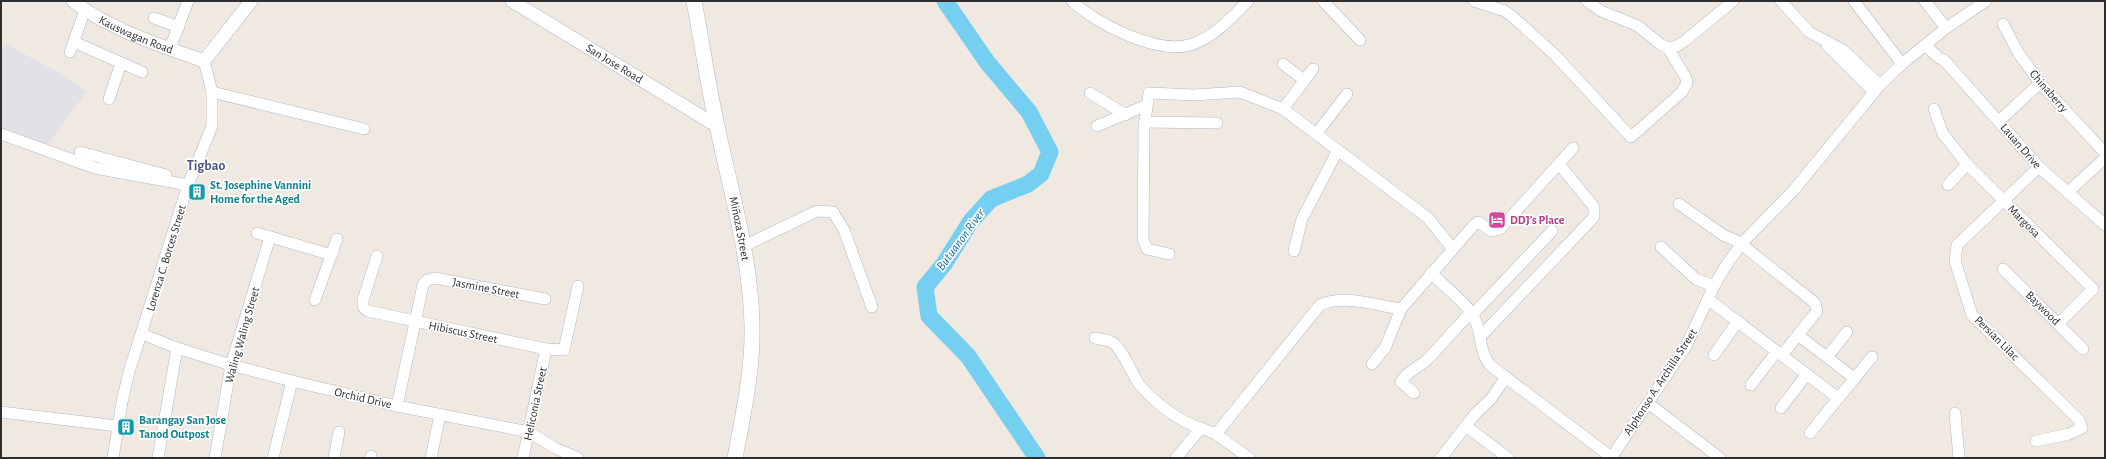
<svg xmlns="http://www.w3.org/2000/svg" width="2106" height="459" font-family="'Alegreya Sans',sans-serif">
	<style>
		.industrial { fill: #e3e1e8 }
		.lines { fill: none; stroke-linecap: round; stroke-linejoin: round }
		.river { stroke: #75cff0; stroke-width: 17 }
		.minor-casing { stroke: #b4b7c1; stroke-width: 12 }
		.tertiary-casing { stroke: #b4b7c1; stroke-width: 14 }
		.secondary-casing { stroke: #b4b7c1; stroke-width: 16 }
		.minor { stroke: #fff; stroke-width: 11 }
		.tertiary { stroke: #fff; stroke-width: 13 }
		.secondary { stroke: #fff; stroke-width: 15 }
		.labels { text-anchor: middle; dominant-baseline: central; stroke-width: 3.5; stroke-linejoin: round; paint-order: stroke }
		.street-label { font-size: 12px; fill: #2e2e2e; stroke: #fff }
		.culture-label { font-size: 12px; font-weight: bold; fill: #0d838f; stroke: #fff; text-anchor: start }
		.hotel-label { font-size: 12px; font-weight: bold; fill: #b23c85; stroke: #fff; text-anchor: start }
		.water-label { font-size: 13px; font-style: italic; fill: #0d6fa3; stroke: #fff }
		.quarter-label { font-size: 14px; font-weight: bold; fill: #4d5680; stroke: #fff }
	</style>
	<rect width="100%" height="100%" fill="#efe9e1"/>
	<polygon class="industrial" points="6,44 59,73 87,91 47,145 1,131 1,50"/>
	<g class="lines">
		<polyline class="river" points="945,1 987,62 1029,112 1050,152 1041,174 1028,184 991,199 971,221 944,264 925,287 929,316 968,356 1037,458"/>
		<defs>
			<g id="minor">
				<path d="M1072,1C1096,24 1159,56 1193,44C1215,36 1232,17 1248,1"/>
				<polyline points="1323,1 1360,40"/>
				<polyline points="1474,1 1505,11 1514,18 1554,54 1631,137 1682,92 1687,83 1686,78 1668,48 1660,44 1638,26 1601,11 1587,1"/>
				<polyline points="1781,1 1809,32 1843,50 1880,85"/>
				<polyline points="1854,1 1902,64"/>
				<polyline points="1925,1 1946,28"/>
				<polyline points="154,18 179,27"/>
				<polyline points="2003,24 2019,54 2040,83 2105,153"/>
				<polyline points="74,42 142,72"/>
				<polyline points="1827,45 1874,92"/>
				<polyline points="1925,45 1939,58 1944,60 2039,167 2105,225"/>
				<polyline points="170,48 188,1"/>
				<polyline points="1668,48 1677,46 1686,40 1733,1"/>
				<polyline points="70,52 85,10"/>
				<polyline points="1283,64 1304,80"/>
				<polyline points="212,92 364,129"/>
				<polyline points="1090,93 1126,115"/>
				<polyline points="109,99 121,63"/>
				<polyline points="1283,109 1313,69"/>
				<polyline points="1934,109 1943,134 1967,164 2093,289 2059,323"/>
				<polyline points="1999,121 2040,83"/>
				<polyline points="1145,122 1217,123"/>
				<polyline points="1097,126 1147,105"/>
				<polyline points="1,134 95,168 188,185"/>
				<polyline points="1316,134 1347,94"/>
				<polyline points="80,152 166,175"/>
				<polyline points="1948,185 1967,164"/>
				<polyline points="2068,192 2105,158"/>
				<polyline points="1679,204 1723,235 1742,243"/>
				<polyline points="257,233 332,255"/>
				<polyline points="1741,244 1815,303 1817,311 1798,335 1854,378"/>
				<polyline points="742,247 817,211 833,212 844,230 872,307"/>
				<polyline points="1661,247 1696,279 1714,286"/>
				<polyline points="1294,251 1302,219 1338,150"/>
				<polyline points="1169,254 1147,249 1143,239 1144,128 1149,93 1194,95 1240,92 1283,109 1428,218 1452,248"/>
				<polyline points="377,256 363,300 363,307 368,311 546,349 564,350 578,286"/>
				<polyline points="2003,269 2083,349"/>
				<path d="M1431,273C1441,283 1467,304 1473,315C1483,333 1478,352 1491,366L1611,457"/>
				<polyline points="1708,299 1838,398"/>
				<polyline points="315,300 337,239"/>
				<polyline points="1473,314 1552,231"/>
				<polyline points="147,336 177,348 231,365 292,381 397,406 529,432 555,448 578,458"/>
				<polyline points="1481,336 1594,217 1594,207 1559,164"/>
				<path d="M1095,338C1100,339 1105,340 1110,341C1122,346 1131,373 1139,384C1154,402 1179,422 1201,428"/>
				<polyline points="1714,355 1738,321"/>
				<polyline points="1782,355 1798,335"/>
				<polyline points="1827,357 1847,332"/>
				<polyline points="1372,364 1385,348 1401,309"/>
				<polyline points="1751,385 1777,351"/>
				<polyline points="1414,393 1401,382 1406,375 1427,360 1471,312"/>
				<polyline points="1648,403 1720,458"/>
				<polyline points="397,406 423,285 427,280 435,278 545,299"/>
				<polyline points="1781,408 1807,374"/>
				<polyline points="1,412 117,426"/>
				<polyline points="1955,413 1959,458"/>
				<polyline points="1467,427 1508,458"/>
				<polyline points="1810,433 1872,357"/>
				<path d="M1216,434L1320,305C1344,294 1375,305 1401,309L1473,226L1478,222L1492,231L1500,229L1573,148"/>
				<polyline points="2036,441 2069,434 2082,428 2079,420 1972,315 1955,261 1957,245 2039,167"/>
				<polyline points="113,458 122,402 129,372 188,185 212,126 212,92 204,61"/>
				<polyline points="158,458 177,348"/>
				<polyline points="215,458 231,365 270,237"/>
				<polyline points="273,458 292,381"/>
				<polyline points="334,458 339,432"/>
				<polyline points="371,458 371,456"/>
				<polyline points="431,458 440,415"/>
				<polyline points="523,458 546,349"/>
				<polyline points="1176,458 1201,428 1216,434 1249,458"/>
				<polyline points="1441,458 1476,413 1491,399 1506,377"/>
				<polyline points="1611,458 1686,346 1714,286 1725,267 1742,243 1793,191 1880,85 1902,64 1946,28 1986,1"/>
			</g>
			<g id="tertiary">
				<path id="s1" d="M73,1C108,29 162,46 204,61L251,1"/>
				<path id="s2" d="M512,1L717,126"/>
			</g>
			<g id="secondary">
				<path id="s3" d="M694,1C702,43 708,85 717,126C731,192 751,259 752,326C753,370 743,415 735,458"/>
			</g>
		</defs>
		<use href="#minor" class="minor-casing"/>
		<use href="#tertiary" class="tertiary-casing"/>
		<use href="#secondary" class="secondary-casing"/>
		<use href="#minor" class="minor"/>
		<use href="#tertiary" class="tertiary"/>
		<use href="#secondary" class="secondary"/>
	</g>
	<defs>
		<symbol id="building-square" viewBox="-11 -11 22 22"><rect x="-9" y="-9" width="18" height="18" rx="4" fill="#0f9aa8" stroke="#fff"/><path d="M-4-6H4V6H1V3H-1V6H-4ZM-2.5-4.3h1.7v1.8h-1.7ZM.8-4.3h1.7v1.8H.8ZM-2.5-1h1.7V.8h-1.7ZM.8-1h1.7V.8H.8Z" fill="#fff"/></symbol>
		<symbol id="hotel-square" viewBox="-11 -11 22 22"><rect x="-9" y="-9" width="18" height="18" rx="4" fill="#d1479c" stroke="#fff"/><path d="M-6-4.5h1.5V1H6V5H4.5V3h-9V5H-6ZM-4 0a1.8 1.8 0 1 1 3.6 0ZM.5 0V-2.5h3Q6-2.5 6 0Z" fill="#fff"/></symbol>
	</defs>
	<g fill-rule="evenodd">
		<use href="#building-square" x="187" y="182" width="20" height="20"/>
		<use href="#hotel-square" x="1487" y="210" width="20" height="20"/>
		<use href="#building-square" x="116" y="417" width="20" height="20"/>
	</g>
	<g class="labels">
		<g class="street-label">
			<text stroke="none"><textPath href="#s1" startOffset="72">Kauswagan Road</textPath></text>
			<text stroke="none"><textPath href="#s2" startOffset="120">San Jose Road</textPath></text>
			<text transform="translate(2049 91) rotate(49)">Chinaberry</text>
			<text transform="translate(2021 146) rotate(49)">Lauan Drive</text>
			<text transform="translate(2024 221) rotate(45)">Margosa</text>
			<text stroke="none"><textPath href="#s3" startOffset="232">Miñoza Street</textPath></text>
			<text transform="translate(166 258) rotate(-73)">Lorenza C. Borces Street</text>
			<text transform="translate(486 288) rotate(11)">Jasmine Street</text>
			<text transform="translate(2043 308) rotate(45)">Baywood</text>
			<text transform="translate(463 332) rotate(12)">Hibiscus Street</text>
			<text transform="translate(242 335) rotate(-74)">Waling Waling Street</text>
			<text transform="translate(1997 338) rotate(45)">Persian Lilac</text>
			<text transform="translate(1660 382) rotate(-57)">Alphonso A. Archilla Street</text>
			<text transform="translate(363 398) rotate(13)">Orchid Drive</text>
			<text transform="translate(535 404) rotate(-78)">Heliconia Street</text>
		</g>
		<g class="culture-label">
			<text x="210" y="185">St. Josephine Vannini<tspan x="210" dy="14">Home for the Aged</tspan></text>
			<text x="139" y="420">Barangay San Jose<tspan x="139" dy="14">Tanod Outpost</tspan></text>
		</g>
		<g class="hotel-label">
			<text x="1510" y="220">DDJ’s Place</text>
		</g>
		<g class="water-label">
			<text transform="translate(961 240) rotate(-54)">Butuanon River</text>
		</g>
		<g class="quarter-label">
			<text x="206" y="166">Tigbao</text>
		</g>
	</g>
	<rect width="2106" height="459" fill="none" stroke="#2e2e2e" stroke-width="4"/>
</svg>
